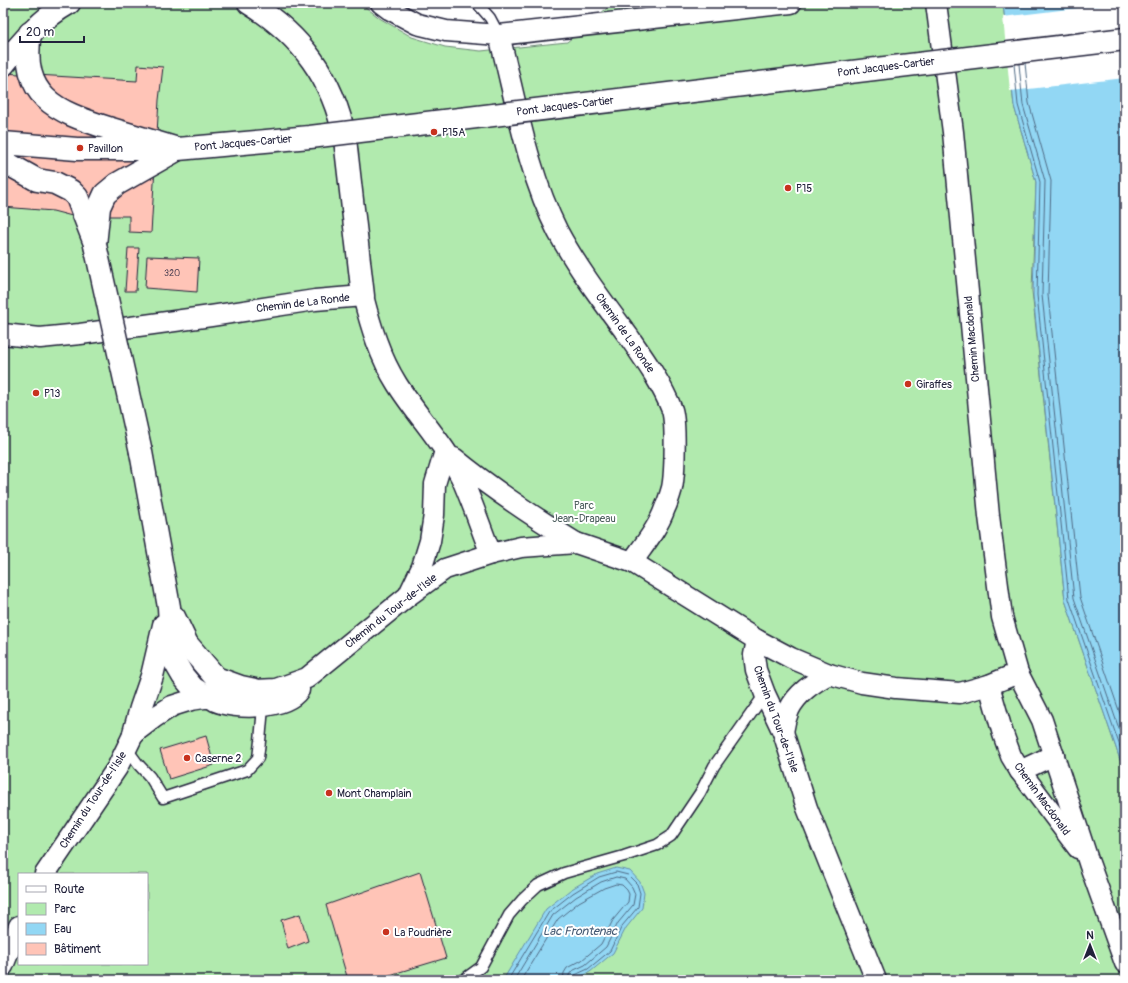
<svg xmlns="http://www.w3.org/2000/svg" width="1128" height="983" font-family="Pangolin,sans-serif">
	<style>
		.green { fill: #b1eaae; stroke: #6a8674; fill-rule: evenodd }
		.water { fill: #92d7f4; stroke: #658faa }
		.pier { fill: #fff }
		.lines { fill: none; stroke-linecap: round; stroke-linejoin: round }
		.shore { stroke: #4f6a85; stroke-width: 1 }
		.building { fill: #ffc4b7; stroke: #22223b }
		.service-casing { stroke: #22223b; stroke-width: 13 }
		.minor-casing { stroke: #22223b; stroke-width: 23 }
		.primary-casing { stroke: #22223b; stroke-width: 25 }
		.service { stroke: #fff; stroke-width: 10 }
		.minor { stroke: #fff; stroke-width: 20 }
		.primary { stroke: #fff; stroke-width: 22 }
		.primary-bridge-casing { stroke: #22223b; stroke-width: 25; stroke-linecap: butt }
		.primary-bridge { stroke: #fff; stroke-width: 22 }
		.poi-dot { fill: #c8321e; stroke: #fff; stroke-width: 1.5 }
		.labels { text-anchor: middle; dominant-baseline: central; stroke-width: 4; stroke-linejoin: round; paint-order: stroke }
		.number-label { font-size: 9px; fill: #594a5a }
		.street-label { font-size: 11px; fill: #22223b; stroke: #fff }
		.poi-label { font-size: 11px; fill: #22223b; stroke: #fff; text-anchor: start }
		.park-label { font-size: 11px; fill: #4d5e5e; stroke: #fff }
		.water-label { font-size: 12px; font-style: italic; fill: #445872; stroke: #fff }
	</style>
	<rect width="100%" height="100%" fill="#fff"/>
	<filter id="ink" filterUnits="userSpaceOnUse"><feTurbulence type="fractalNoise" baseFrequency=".025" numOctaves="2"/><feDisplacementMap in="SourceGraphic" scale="8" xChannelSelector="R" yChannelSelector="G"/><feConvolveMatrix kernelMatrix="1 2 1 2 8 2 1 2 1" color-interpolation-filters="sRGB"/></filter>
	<g filter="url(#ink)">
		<path class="green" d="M3,3H360L381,19L412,37L445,47L481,51L567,42L613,3H1003L1014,106L1036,182L1032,291L1065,600L1125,774V980H3ZM19,874H147V964H19Z"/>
		<g class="water">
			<polygon points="1003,3 1125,3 1125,774 1065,600 1033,295 1036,182 1014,106"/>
			<polygon points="616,868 630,871 640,882 644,893 642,908 626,928 613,953 590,972 574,980 503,980 546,909 570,890 597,874"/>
		</g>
		<polygon class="pier" points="1119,3 1125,3 1125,78 1010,91 1003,17"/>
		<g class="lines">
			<g class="shore">
				<polyline points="1025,63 1029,103 1051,181 1048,295 1080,597 1125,728"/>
				<polyline points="1014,64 1018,105 1040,182 1037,295 1069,599 1125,761"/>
				<polyline points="1019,64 1023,105 1045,181 1042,295 1074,598 1125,746"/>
				<polyline points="508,980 549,912 573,893 599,877 616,872 628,875 637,884 640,893 638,907 622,926 610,951 588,969 575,975 574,980"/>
				<polyline points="514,980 553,915 576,897 601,882 616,877 625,879 632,887 635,894 633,905 618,923 606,947 585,965 572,971 569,975 569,980"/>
				<polyline points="521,980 558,919 579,902 604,888 616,884 622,885 627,890 629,894 628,902 613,920 601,944 582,960 567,968 564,973 563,980"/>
			</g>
		</g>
		<g class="building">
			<polygon points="138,65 163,67 159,100 151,233 129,232 129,216 72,216 53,211 3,207 3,73 137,81"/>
			<polygon points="128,248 139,248 136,291 125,291"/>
			<polygon points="147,256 199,258 197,292 145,288"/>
			<polygon points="206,736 214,765 169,779 160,750"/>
			<polygon points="420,872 446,958 373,980 348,980 326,905"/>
			<polygon points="300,914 308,941 288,949 281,920"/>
		</g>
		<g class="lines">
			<defs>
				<g id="service">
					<polyline points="477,3 490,18 499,35"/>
					<polyline points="127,749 138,764 150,777 163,798 247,770 258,758 260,741 263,707"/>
					<polyline points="463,980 481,967 509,915 522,900 538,885 564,873 624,856 657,845 671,836 700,793 714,766 765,694"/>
				</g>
				<g id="minor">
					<polyline points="381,3 389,9 417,24 446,31 499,35 791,3"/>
					<polyline points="936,3 953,132 989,516 1002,617 1018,673 1042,720 1089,863 1125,963"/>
					<path d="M499,35C516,101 527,171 558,232C578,269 604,303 629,337C645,360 662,384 672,410C676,423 675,474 672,488C670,495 668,502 665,508C658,528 644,545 632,562"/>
					<path d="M3,334L40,338L80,334L211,316L315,300L363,296C371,327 380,357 397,384C417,416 444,443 461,477C472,501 481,529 491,554"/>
					<path d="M454,458C493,490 534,517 576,543"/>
					<polyline points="410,592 422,567 430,541 434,515 435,484 445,451"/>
					<polyline points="757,640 754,655 756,670 765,694 783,732 807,808 876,980"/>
					<polyline points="989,685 1003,734 1011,756 1020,771 1078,848"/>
					<path d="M215,701C235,710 285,710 299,690"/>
					<path d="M783,732C784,725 786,717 789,710C797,693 813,683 829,674"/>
					<polyline points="1020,771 1054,755"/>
					<polyline points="45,874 117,768 134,733 155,717 172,706 191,700 255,690 276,689 307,678 408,596 445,569 491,554 521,547 576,543 632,562 757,640 791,658 829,674 862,683 896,688 960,693 989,685 1018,673"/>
					<polyline points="3,966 19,926"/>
				</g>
				<g id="primary">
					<path d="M249,3C301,35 333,78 345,139L363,296"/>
					<path d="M30,33C20,97 55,111 108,128C132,135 155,142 178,149"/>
					<path d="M3,65C23,41 42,18 69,3"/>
					<polyline points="3,143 77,149 160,149"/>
					<polyline points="3,161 37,180 55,183 71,191 77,197 94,241"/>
					<polyline points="95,245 99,207 105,194 117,184 175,151"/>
					<polyline points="141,452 169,607 172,657 183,676 193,688 207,697"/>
					<polyline points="174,617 187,644 216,678 241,687 255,690"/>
					<polyline points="134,733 141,708 152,676 164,625"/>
				</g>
			</defs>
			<use href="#service" class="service-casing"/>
			<use href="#minor" class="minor-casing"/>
			<use href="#primary" class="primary-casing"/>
			<use href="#service" class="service"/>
			<use href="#minor" class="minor"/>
			<use href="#primary" class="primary"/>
			<defs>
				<g id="primary-bridge">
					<polyline points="178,149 310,137 1125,39"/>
					<polyline points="95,245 141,452"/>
				</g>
			</defs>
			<use href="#primary-bridge" class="primary-bridge-casing"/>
			<use href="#primary-bridge" class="primary-bridge"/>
		</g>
	</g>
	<g class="poi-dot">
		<circle cx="434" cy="132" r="4"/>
		<circle cx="80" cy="148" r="4"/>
		<circle cx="788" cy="188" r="4"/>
		<circle cx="908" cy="384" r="4"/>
		<circle cx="36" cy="393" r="4"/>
		<circle cx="187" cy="758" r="4"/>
		<circle cx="329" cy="793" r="4"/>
		<circle cx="386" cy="932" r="4"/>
	</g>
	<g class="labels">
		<g class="number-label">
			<text x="172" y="273">320</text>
		</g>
		<g class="street-label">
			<text transform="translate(886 67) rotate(-7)">Pont Jacques-Cartier</text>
			<text transform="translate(565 106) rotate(-7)">Pont Jacques-Cartier</text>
			<text transform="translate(243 143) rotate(-5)">Pont Jacques-Cartier</text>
			<text transform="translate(303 303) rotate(-7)">Chemin de La Ronde</text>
			<text transform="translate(625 333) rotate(55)">Chemin de La Ronde</text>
			<text transform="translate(972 339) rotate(-95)">Chemin Macdonald</text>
			<text transform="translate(391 611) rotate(-38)">Chemin du Tour-de-l'Isle</text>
			<text transform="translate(776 719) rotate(70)">Chemin du Tour-de-l'Isle</text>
			<text transform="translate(1042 799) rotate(54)">Chemin Macdonald</text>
			<text transform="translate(93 800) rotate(-57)">Chemin du Tour-de-l'Isle</text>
		</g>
		<g class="poi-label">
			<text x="442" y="132">P15A</text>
			<text x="88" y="148">Pavillon</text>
			<text x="796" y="188">P15</text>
			<text x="916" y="384">Giraffes</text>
			<text x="44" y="393">P13</text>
			<text x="195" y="758">Caserne 2</text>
			<text x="337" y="793">Mont Champlain</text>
			<text x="394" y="932">La Poudrière</text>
		</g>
		<g class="park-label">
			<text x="584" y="505">Parc<tspan x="584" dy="13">Jean-Drapeau</tspan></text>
		</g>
		<g class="water-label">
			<text x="580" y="931">Lac Frontenac</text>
		</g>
	</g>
	<rect width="1128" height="983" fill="none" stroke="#fff" stroke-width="16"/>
	<rect x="8" y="8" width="1112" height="967" fill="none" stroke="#22223b" stroke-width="1.5" filter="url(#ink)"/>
	<rect x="18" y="873" width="130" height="92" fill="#ffffff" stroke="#a7a7b1"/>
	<rect x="26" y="886" width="20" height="6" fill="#ffffff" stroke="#a7a7b1"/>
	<text x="54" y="893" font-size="12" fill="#22223b">Route</text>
	<rect x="26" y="903" width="20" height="12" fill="#b1eaae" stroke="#a7a7b1"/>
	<text x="54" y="913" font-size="12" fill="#22223b">Parc</text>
	<rect x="26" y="923" width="20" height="12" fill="#92d7f4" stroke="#a7a7b1"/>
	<text x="54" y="933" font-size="12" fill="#22223b">Eau</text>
	<rect x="26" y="943" width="20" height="12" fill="#ffc4b7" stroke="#a7a7b1"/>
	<text x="54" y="953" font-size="12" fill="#22223b">Bâtiment</text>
	<g transform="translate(1090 945)" stroke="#ffffff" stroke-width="3" paint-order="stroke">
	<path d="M0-3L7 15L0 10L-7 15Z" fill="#22223b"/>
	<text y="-6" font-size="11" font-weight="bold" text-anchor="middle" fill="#22223b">N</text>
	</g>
	<path d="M20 36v6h64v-6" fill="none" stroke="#22223b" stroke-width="2"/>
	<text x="26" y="36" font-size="12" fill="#22223b" stroke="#ffffff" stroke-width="3" paint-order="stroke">20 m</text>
</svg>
